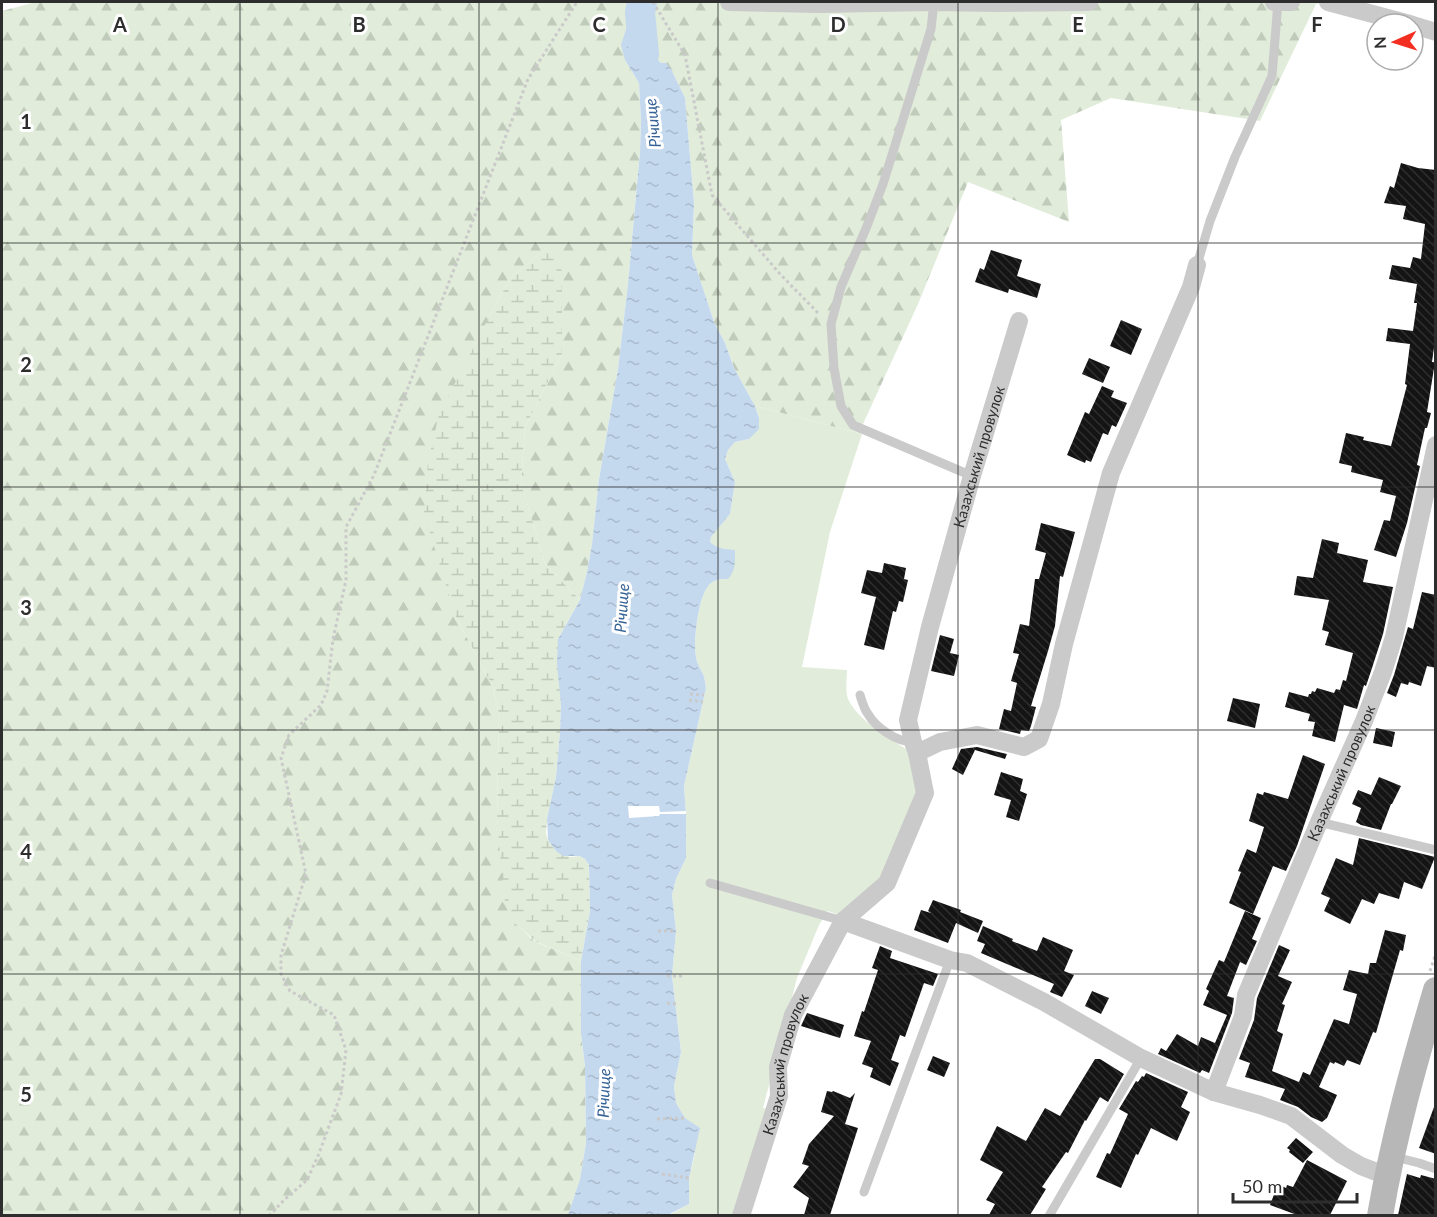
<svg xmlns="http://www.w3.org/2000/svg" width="1437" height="1217" font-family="Lato,sans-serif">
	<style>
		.green { fill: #e1ecda }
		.forest { fill: url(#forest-firs) }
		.wetland { fill: url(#wetland-marsh) }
		.water { fill: url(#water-ripples) }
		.pier { fill: #fff }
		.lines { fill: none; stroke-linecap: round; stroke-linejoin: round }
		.river { stroke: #c4d8ee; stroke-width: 30 }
		.building { fill: url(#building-back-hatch) }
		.path { stroke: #cacaca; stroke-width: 3; stroke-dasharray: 3 3; stroke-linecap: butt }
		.lane { stroke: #cacaca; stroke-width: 9 }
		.street { stroke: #cacaca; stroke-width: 18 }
		.secondary { stroke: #b7b7b7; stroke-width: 26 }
		.grid { fill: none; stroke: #2d2d2d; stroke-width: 1.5; stroke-opacity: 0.55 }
		.labels { text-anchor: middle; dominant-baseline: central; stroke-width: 6; stroke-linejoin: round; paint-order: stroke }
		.street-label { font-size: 15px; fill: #2d2d2d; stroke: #fff }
		.water-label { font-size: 16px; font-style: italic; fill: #356396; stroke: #fff }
		.grid-label { font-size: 20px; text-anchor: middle; font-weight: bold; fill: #2d2d2d; stroke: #fff; stroke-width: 6; stroke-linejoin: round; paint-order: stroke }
	</style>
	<defs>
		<pattern id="forest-firs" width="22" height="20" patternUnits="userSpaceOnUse" patternTransform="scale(1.5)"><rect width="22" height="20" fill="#e1ecda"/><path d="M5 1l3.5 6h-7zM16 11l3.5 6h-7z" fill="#c1cbbb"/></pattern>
		<pattern id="wetland-marsh" width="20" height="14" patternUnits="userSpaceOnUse" patternTransform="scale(1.5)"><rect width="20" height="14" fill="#e1ecda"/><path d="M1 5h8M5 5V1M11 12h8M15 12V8" fill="none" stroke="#c1cbbb"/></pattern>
		<pattern id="water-ripples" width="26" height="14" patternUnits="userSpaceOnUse" patternTransform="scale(1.5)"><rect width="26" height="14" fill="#c4d8ee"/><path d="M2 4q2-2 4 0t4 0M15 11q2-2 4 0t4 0" fill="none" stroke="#a9bacc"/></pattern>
		<pattern id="building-back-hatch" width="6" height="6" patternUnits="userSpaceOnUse" patternTransform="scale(1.5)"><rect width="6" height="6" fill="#141414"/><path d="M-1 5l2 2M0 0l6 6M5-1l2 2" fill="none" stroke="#2e2e2e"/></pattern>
	</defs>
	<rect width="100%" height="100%" fill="#fff"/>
	<path class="green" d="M755,406L862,434L830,532L802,667L847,670C847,678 845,691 848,699C858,721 891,739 911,752L919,792L884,876L842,916L828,911L819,925L797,978L763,1108L782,1112L746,1215L668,1216L689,1204V1178L695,1153L685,1118L676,1103L674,1086L681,1052L672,976L676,931L672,895L676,879L686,858V814L684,786L706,688C705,683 705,678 703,674C700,668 697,664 696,657C693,642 698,595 710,584C716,579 721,579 728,579L723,549L714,546L710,542L711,537L730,514L735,482L725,459L728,450L735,442L749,439L759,418Z"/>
	<polygon class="forest" points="36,2 1327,2 1316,4 1260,121 1111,98 1061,120 1069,222 968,182 918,304 863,424 862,434 755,406 734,368 725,343 714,322 692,255 694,203 685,98 671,69 661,63 648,50 646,16 625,60 639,83 641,121 640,152 628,284 618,369 599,479 592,544 587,572 580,600 545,564 521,482 525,427 562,354 547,248 512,277 499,298 440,414 455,615 493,687 499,715 497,819 515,923 534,941 581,961 581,1034 585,1066 586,1143 580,1179 568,1215 2,1215 2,11"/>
	<polygon class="wetland" points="547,248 562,271 562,354 525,427 521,482 545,564 580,600 558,639 561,705 560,732 556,777 547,819 546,833 548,840 556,851 570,857 580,856 585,859 589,865 590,911 581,961 535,941 515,923 504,898 497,819 499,715 493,687 455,615 424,513 428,462 439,414 499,298 512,277"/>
	<path class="water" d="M632,11L646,16L648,50L661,63H666L671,69L685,98L694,203L692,255L714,322L725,343L734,368L755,406L759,418V429L749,439L735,442L728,450L725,459L735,482L730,514L711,537L710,542C717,549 725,549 735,550C735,560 736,571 728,579C721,579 716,579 710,584C698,595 693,642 696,657C697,664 700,668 703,674C705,678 705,683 706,688L684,786L686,814V858L676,879L672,895L676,931L672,976L681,1052L674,1086L676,1103L685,1118L700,1128L689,1178V1204L668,1215H568L580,1179L586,1143L585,1066L581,1034V961L590,911L589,865L585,859L580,856H563L556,851L548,840L547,819L556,777L560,732L561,705L557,664L558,639L580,600L587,572L592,544L599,479L618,369L628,284L640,152L641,121L639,83L625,60L621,45Z"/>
	<polygon class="pier" points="628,806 659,806 660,812 686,811 686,814 660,814 659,816 629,818"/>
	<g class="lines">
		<polyline class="river" points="642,2 640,13 644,54"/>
	</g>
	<g class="building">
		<polygon points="1401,163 1418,168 1436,170 1436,333 1432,362 1435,362 1427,412 1431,413 1427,428 1425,428 1417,465 1420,466 1407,523 1396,557 1374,550 1384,520 1390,521 1396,496 1380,492 1383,480 1351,472 1352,466 1339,463 1346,433 1364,437 1363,440 1391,446 1407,385 1405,384 1410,344 1386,341 1388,328 1413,331 1417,303 1414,303 1417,284 1389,279 1392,265 1410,268 1413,257 1421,259 1425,224 1403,219 1406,206 1384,203 1390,186 1394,188"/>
		<polygon points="991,250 1022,260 1017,276 1041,284 1037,298 1009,289 1008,293 975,282 980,268 984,270"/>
		<polygon points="1121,320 1142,329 1131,355 1110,346"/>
		<polygon points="1089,358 1110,367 1103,383 1082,374"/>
		<polygon points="1102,386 1114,391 1111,397 1127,403 1116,427 1112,425 1108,435 1103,433 1091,462 1086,460 1085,463 1067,455 1085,412 1089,414"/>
		<polygon points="1041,523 1075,532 1063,577 1060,576 1055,626 1048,651 1031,706 1036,707 1031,726 1029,731 1021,730 1020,734 999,729 1004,709 1011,711 1017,683 1011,681 1019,654 1013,653 1020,624 1029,626 1035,579 1039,579 1046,553 1035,550"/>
		<polygon points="1322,539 1339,543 1337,553 1368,560 1363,582 1393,587 1383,634 1372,668 1366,686 1364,685 1357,709 1344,705 1335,742 1312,736 1315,722 1308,721 1310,714 1285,707 1289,692 1308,697 1309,694 1311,694 1312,691 1315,692 1317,688 1334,693 1336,689 1340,690 1343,680 1346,681 1353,653 1325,645 1329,632 1322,630 1329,600 1294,595 1297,576 1313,578"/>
		<polygon points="884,563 906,568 904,579 908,580 903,602 899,601 896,612 893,611 884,650 864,645 876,597 861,593 867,570 882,573"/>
		<polygon points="1422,592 1436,595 1436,668 1427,666 1421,686 1409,682 1408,685 1401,683 1396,697 1387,693 1394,675 1408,627 1413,629"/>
		<polygon points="940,635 954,639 950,653 959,655 954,676 931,671"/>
		<polygon points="1233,698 1260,704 1255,728 1227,721"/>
		<polygon points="1376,728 1395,732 1392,747 1373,743"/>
		<polygon points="977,747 1007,754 1005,759 975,750 963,775 952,769 961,749"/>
		<polygon points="1303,755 1325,764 1297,846 1286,871 1273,866 1253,914 1229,903 1241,872 1238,871 1247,849 1256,853 1264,827 1249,821 1257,793 1263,795 1264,792 1288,799"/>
		<polygon points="1001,772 1023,779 1020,791 1027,794 1019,821 1006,817 1011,800 994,795"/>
		<polygon points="1379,777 1401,786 1392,804 1391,804 1381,830 1361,825 1356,822 1361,808 1352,804 1358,790 1371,795"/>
		<polygon points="1359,838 1435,857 1422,889 1404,882 1399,899 1379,893 1374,904 1362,899 1350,924 1324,911 1330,898 1321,894 1336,858 1353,865"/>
		<polygon points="933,900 961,910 960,912 983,921 978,933 956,923 948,943 914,930 921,910 931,913 928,911"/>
		<polygon points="1245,911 1261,918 1252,939 1257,941 1246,965 1240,962 1227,996 1234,998 1232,1013 1209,1073 1202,1070 1200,1073 1158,1054 1161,1048 1166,1051 1177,1034 1198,1046 1201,1037 1215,1043 1227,1015 1203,1005 1209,991 1206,989 1219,960 1224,962"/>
		<polygon points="983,926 1013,939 1012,941 1037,951 1043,937 1073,950 1064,971 1074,975 1062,997 1050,992 1054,984 981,953 985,944 977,941"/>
		<polygon points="1385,930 1406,935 1403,951 1400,950 1376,1033 1373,1032 1360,1065 1347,1060 1344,1066 1335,1062 1334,1064 1330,1062 1319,1087 1337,1095 1327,1118 1322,1122 1311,1117 1298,1107 1280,1100 1285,1089 1245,1077 1250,1063 1239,1059 1254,1020 1257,998 1279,945 1290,950 1278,976 1292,982 1282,1004 1285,1005 1277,1031 1283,1034 1272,1071 1299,1082 1303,1072 1310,1075 1334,1019 1349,1024 1357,994 1343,990 1349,970 1368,974 1370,963 1376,963"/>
		<polygon points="880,946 892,951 890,958 938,974 933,986 924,983 905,1037 900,1035 891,1060 899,1063 890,1086 870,1077 873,1068 862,1064 871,1041 854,1036 862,1011 864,1012 878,970 872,968"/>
		<polygon points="1092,991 1109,998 1101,1014 1085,1006"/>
		<polygon points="807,1013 844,1025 840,1038 801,1026"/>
		<polygon points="933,1056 950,1063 944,1077 927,1070"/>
		<polygon points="1095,1059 1100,1059 1124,1074 1108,1102 1100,1097 1086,1121 1085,1120 1068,1153 1066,1152 1042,1187 1046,1189 1030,1215 989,1215 995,1204 986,1200 1003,1172 980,1160 997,1126 1026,1141 1045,1108 1060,1116"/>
		<polygon points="1146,1073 1188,1092 1181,1107 1190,1112 1177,1141 1151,1128 1138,1155 1136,1154 1121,1188 1096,1177 1107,1153 1110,1154 1128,1114 1119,1109 1136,1081 1138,1082 1142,1076 1144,1077"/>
		<polygon points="827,1091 832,1092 833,1091 850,1098 855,1093 845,1124 858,1128 830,1215 804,1215 809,1198 793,1187 809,1166 802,1164 809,1144 834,1116 821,1112"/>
		<polygon points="1434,1107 1436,1107 1436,1154 1419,1148"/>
		<polygon points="1296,1138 1313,1152 1303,1163 1289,1152 1290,1150 1287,1148"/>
		<polygon points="1307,1160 1347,1181 1330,1215 1297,1215 1270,1205 1278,1184 1286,1188 1287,1185 1293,1187"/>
		<polygon points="1407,1174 1420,1178 1421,1175 1436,1179 1436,1215 1398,1215"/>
	</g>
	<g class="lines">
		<g class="path">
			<polyline points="653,2 685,55 712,195 780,274 820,315"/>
			<polyline points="690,694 704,695"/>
			<polyline points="689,700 703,702"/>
			<polyline points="658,931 676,931"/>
			<polyline points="1430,971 1436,953"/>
			<polyline points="667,976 682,976"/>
			<polyline points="667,1003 677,1004"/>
			<polyline points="657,1119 685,1118"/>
			<polyline points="662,1174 689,1178"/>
			<polyline points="269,1216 284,1200 307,1180 318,1156 341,1094 346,1050 334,1015 290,991 281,974 281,955 306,874 281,758 289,735 321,705 327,691 333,639 346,580 346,527 374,475 528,79 577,2"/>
		</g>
		<g class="lane">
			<polyline points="934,2 931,29 883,184 867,226 841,287 831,324 834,368 841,406 853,425 972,476"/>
			<polyline points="1197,265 1210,221 1235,157 1272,76 1278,2"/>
			<path d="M860,695C862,701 864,709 868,714C876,728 897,742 913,742"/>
			<polyline points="1319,822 1436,850"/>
			<polyline points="710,883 843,921"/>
			<polyline points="1395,1157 1419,1163 1436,1169"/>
			<polyline points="864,1192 950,960"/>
			<polyline points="1049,1216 1141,1058"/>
		</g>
		<g class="street">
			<polyline points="729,2 818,4 934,2 997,3 1089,2"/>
			<polyline points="1274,2 1291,2"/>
			<polyline points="1328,2 1410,24"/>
			<polyline points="1413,25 1436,32"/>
			<polyline points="917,753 940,742 977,735 1024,747 1039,739 1051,704 1064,644 1111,473 1191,287 1197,265"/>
			<polyline points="843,921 950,960 967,963 1044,1002 1141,1058 1214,1092 1260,1105 1291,1116 1342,1155 1361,1166 1387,1176"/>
			<path id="s1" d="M1214,1092L1243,1016L1246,995L1319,822L1364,721L1383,672L1394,637L1436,445"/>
			<path id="s2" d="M741,1216L779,1096L778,1067L793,1015L843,921L887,883L925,793L917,753L913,742L908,720L930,627L972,476L1019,321"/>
		</g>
		<path class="secondary" d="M1380,1216C1393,1139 1414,1064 1436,990"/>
	</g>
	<path class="grid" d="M240,2V1216M479,2V1216M718,2V1216M958,2V1216M1198,2V1216M2,243H1436M2,487H1436M2,730H1436M2,974H1436"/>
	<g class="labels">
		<g class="street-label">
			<text stroke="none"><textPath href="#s2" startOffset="819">Казахський провулок</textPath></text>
			<text stroke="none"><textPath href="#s1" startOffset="344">Казахський провулок</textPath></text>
			<text stroke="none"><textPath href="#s2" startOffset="159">Казахський провулок</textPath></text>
		</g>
		<g class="water-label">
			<text transform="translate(652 123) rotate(-96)">Річище</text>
			<text transform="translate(621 608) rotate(-86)">Річище</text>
			<text transform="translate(603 1093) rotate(-88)">Річище</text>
		</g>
	</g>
	<g class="grid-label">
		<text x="120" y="32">A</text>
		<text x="359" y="32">B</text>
		<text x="599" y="32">C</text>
		<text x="838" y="32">D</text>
		<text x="1078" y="32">E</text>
		<text x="1317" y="32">F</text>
		<text x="26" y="129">1</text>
		<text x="26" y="372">2</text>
		<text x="26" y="615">3</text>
		<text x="26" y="859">4</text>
		<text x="26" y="1102">5</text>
	</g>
	<rect width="1437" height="1217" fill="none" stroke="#2d2d2d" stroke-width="6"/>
	<g transform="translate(1395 42) rotate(267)"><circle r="28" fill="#ffffff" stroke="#ababab" stroke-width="1.5"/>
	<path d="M0-4.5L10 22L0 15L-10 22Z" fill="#f32f21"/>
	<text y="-9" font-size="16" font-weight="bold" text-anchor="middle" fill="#2d2d2d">N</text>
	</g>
	<path d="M1233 1193v9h124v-9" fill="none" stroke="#2d2d2d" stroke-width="3"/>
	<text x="1242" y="1193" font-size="18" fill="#2d2d2d" stroke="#ffffff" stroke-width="4.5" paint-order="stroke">50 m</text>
</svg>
